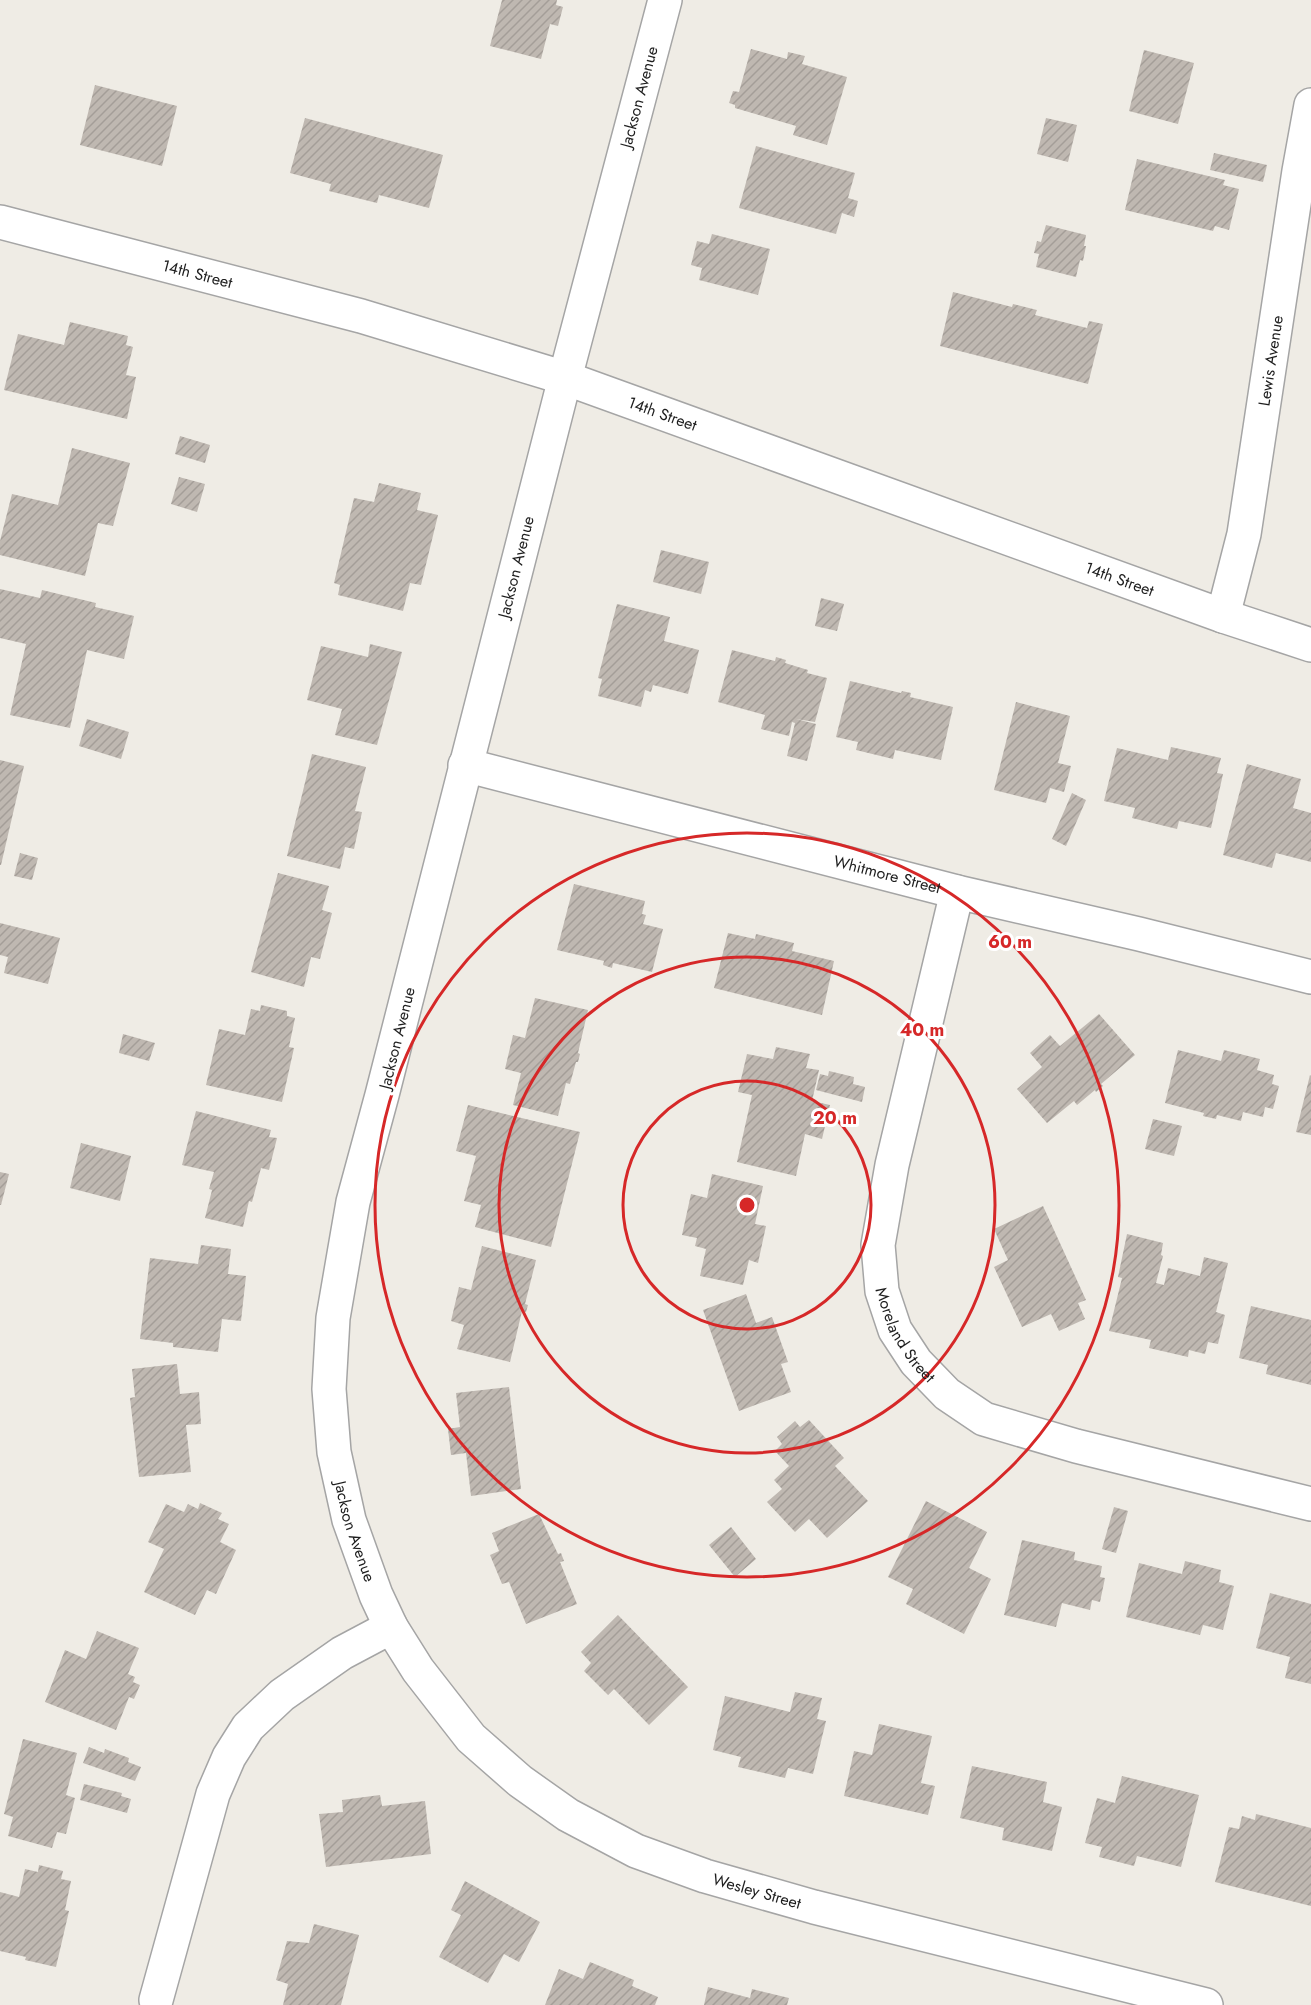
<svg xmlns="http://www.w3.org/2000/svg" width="1311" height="2005" font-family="Jost,sans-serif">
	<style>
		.building { fill: url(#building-hatch) }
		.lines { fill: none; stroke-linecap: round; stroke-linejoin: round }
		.minor-casing { stroke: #a5a5a5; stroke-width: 36 }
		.minor { stroke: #fff; stroke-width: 33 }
		.ring { fill: none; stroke: #d62828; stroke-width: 3 }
		.labels { text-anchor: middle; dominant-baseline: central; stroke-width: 6; stroke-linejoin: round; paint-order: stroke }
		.street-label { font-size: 16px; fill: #1e1e1e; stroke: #fff }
		.centre { fill: #d62828; stroke: #fff; stroke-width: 3 }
		.ring-label { font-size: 18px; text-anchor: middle; font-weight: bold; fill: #d62828; stroke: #fff; stroke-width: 6; stroke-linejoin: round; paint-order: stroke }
	</style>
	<defs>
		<pattern id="building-hatch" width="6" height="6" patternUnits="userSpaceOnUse" patternTransform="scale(1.5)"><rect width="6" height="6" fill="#bfb8b1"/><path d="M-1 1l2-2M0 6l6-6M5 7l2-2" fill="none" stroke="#a49e98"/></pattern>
	</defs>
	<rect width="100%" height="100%" fill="#efece5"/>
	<g class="building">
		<polygon points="502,0 557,0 556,5 563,7 558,26 550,24 541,59 490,46"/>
		<polygon points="751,49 787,59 788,52 805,56 802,64 847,77 827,145 793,135 796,126 735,108 735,105 729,103 733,91 739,92"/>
		<polygon points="1144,50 1194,63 1178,124 1129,111"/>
		<polygon points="95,85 177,106 162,166 80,145"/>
		<polygon points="305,118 443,155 429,208 379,195 377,203 329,191 331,184 290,173"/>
		<polygon points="1046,118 1077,125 1068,162 1037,154"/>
		<polygon points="756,146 855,173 848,198 858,201 854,217 842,213 836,234 739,208"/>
		<polygon points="1214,153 1267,165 1263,182 1210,170"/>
		<polygon points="1137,159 1225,180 1223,185 1239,189 1229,230 1215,226 1213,231 1125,210"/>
		<polygon points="1046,225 1086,235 1084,246 1086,246 1083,261 1080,260 1076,277 1036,267 1039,254 1034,253 1037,241 1041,242"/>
		<polygon points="712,234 770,249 758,295 699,280 702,268 691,265 697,241 709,244"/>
		<polygon points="953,292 1012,307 1013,304 1037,310 1035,315 1087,328 1089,321 1103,324 1088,384 940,346"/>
		<polygon points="70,322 128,336 126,345 133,347 126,375 136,377 127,419 4,390 18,334 64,345"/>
		<polygon points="180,436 210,445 205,463 175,454"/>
		<polygon points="72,448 130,463 113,526 98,523 85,576 0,555 0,541 12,494 58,505"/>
		<polygon points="179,477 205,484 197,512 171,504"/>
		<polygon points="379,483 421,493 417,510 438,515 421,585 410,583 403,611 338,595 340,585 334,583 354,498 374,502"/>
		<polygon points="661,550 709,562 701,594 653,582"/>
		<polygon points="0,589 40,598 42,590 96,603 95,607 134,616 124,659 87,650 70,728 10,715 26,644 0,638"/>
		<polygon points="821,598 844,604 837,631 815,626"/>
		<polygon points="617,604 670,617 664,641 699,650 688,694 653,685 651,692 645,690 641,707 598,696 602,679 598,678"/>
		<polygon points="370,644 402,652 377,745 335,735 342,709 307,700 321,646 368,657"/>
		<polygon points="732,650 775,661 776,657 786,660 785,663 808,670 807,673 827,678 815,722 796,719 816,724 807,761 787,756 795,723 792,722 789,736 761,729 765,715 718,702"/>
		<polygon points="850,681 901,693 902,691 911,693 910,697 953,707 941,760 895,750 893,759 856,750 858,742 836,737"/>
		<polygon points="1016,702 1070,716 1058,763 1071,766 1064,792 1050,788 1046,803 994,790"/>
		<polygon points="87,719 129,732 121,759 79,746"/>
		<polygon points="1171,747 1221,758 1217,773 1223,774 1211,828 1179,821 1177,829 1132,818 1135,808 1104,801 1117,748 1168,760"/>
		<polygon points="312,754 366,767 355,811 362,812 354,849 345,847 340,869 287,856"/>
		<polygon points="0,760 24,766 1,865 0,865"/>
		<polygon points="1247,764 1301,779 1293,808 1311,813 1311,862 1276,853 1272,868 1223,855"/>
		<polygon points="1072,793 1086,800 1066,846 1052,839"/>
		<polygon points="20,853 38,858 32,880 14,876"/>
		<polygon points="278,873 329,886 322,910 332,913 320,959 311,957 304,987 251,972"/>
		<polygon points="574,884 645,901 642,914 646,915 643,924 663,929 652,972 613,963 612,968 603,965 604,961 557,950"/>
		<polygon points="0,923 60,938 48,984 4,973 8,957 0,955"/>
		<polygon points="728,933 755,939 756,934 794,943 792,951 834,961 822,1015 714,988"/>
		<polygon points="535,998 588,1010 578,1053 580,1054 578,1062 576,1062 570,1084 566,1083 558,1116 513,1105 521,1073 505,1069 513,1035 525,1038"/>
		<polygon points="261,1005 287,1011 287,1016 295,1018 289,1047 294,1048 282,1102 206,1085 219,1029 245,1035 251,1009 260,1011"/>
		<polygon points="1099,1014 1135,1055 1101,1084 1103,1086 1096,1092 1095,1090 1077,1105 1074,1101 1047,1123 1017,1089 1042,1067 1030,1053 1050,1035 1060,1046"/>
		<polygon points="123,1034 155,1043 149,1061 119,1053"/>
		<polygon points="776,1047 810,1054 806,1068 819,1070 812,1101 830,1105 822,1139 805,1134 796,1176 737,1162 752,1095 738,1092 747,1054 773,1059"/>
		<polygon points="1178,1050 1221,1061 1224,1050 1260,1059 1257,1070 1274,1075 1272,1084 1279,1086 1273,1109 1265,1107 1263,1117 1243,1112 1241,1121 1217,1115 1216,1119 1203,1116 1204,1113 1165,1103"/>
		<polygon points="829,1071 854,1077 853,1084 865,1087 862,1102 816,1090 820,1074 828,1076"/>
		<polygon points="1310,1075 1311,1076 1311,1135 1296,1132"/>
		<polygon points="468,1105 580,1132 551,1247 475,1227 481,1205 464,1201 476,1156 456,1151"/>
		<polygon points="196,1111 271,1130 269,1137 277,1138 269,1170 261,1168 252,1202 249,1201 243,1227 205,1218 212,1190 209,1189 214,1172 182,1165"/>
		<polygon points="1153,1119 1182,1126 1174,1156 1145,1149"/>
		<polygon points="81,1143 131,1156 120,1201 70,1188"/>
		<polygon points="0,1172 9,1174 1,1205 0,1205"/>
		<polygon points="712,1174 763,1186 755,1224 766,1226 758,1263 749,1260 743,1285 700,1276 706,1249 695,1246 697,1238 682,1235 691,1194 707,1198"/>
		<polygon points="1043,1206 1086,1300 1078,1303 1085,1319 1059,1331 1051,1314 1022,1327 994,1267 1008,1260 994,1229"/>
		<polygon points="1127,1234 1163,1243 1161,1255 1163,1256 1156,1283 1164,1285 1168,1268 1200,1276 1204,1257 1228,1263 1216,1312 1225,1315 1218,1344 1208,1342 1205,1354 1189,1350 1188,1357 1149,1348 1151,1340 1109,1331 1122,1278 1118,1277"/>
		<polygon points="201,1245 231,1249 228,1274 246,1276 241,1321 222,1319 218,1352 173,1347 173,1343 140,1339 150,1258 198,1264"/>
		<polygon points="482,1246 536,1260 525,1304 528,1305 526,1312 522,1311 510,1362 457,1349 464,1325 451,1321 459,1287 471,1290"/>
		<polygon points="746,1294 756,1323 772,1317 788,1362 781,1364 791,1392 739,1411 703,1310"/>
		<polygon points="1251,1306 1311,1320 1311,1385 1266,1374 1268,1365 1239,1358"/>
		<polygon points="177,1364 180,1394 199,1392 201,1424 186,1425 191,1472 139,1477 130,1398 135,1397 132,1369"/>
		<polygon points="509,1387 521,1489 471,1496 466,1453 451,1455 448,1429 460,1427 456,1393"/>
		<polygon points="809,1420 844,1458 835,1466 868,1501 827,1538 809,1519 795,1532 767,1502 782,1489 774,1480 789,1466 775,1451 782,1444 777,1437 795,1421 800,1427"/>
		<polygon points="926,1501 987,1532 969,1568 991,1579 964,1634 906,1604 913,1589 888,1577"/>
		<polygon points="200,1503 222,1513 218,1519 229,1524 220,1542 236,1550 216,1594 207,1590 195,1615 144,1592 164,1549 148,1542 166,1504 184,1512 188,1504 198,1509"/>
		<polygon points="1114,1507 1128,1511 1116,1553 1102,1549"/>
		<polygon points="539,1514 558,1554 561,1553 564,1561 560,1562 577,1604 526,1624 509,1582 502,1584 490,1555 499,1551 492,1533"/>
		<polygon points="731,1527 756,1559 735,1577 709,1545"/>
		<polygon points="1022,1540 1075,1552 1074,1560 1102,1566 1100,1577 1105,1578 1100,1602 1092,1600 1090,1610 1062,1603 1056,1627 1004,1615"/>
		<polygon points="1185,1561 1221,1570 1219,1582 1234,1586 1223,1630 1203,1625 1200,1635 1126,1617 1139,1563 1182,1574"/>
		<polygon points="1270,1593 1311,1604 1311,1684 1285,1678 1290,1657 1256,1648"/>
		<polygon points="618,1615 688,1687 649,1725 614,1689 608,1695 584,1671 591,1663 581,1652"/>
		<polygon points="97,1631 139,1648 128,1674 135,1677 133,1682 140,1685 134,1699 129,1697 116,1730 45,1702 65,1650 86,1659"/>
		<polygon points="795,1692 822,1698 817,1719 826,1721 813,1774 788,1768 785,1778 738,1767 741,1757 713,1750 725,1696 790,1712"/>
		<polygon points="879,1724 932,1736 921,1783 935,1786 928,1815 844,1796 854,1751 872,1755"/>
		<polygon points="23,1739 77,1753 66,1795 75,1798 66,1834 57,1832 52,1848 8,1836 13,1817 4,1814"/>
		<polygon points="89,1747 104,1753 105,1749 129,1758 128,1762 141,1767 135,1781 83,1763"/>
		<polygon points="972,1766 1047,1782 1043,1802 1062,1807 1052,1851 1002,1840 1004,1828 960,1818"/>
		<polygon points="1122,1776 1199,1795 1181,1867 1137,1856 1134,1866 1099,1857 1102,1847 1085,1843 1097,1798 1115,1803"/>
		<polygon points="84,1784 122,1793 121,1796 131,1799 127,1813 80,1800"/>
		<polygon points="380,1795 382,1806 425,1801 431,1854 326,1867 319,1814 343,1812 342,1800"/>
		<polygon points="1256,1814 1311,1828 1311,1906 1215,1882 1229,1827 1239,1829 1242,1816 1255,1820"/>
		<polygon points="39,1865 63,1871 61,1879 71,1881 65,1910 69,1911 56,1967 25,1960 26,1957 0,1951 0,1892 19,1897 25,1869 38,1872"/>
		<polygon points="465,1881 540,1922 519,1962 504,1954 488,1983 439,1957 461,1915 451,1910"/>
		<polygon points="314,1924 359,1935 341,2005 283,2005 288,1984 276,1980 287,1941 309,1943"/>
		<polygon points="590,1962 634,1980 632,1986 658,1997 655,2005 545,2005 559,1969 583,1979"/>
		<polygon points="708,1987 750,1998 752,1989 789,1998 787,2005 704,2005"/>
	</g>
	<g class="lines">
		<defs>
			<g id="minor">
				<path id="s1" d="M665,0L565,378L382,1095L353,1202L333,1318L329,1389L334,1452L349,1520L376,1595L391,1627L418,1670L471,1738L520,1781L568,1815L636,1851L705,1876L814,1907L1206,2005"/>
				<path id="s2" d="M0,222L361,316L565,378L1223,616L1311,645"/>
				<path id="s3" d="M1223,616L1244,534L1299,171L1311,105"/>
				<path id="s4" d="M465,765L957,892L1139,934L1311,977"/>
				<path id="s5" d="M957,892L892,1165L878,1245L882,1291L895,1330L916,1362L947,1394L984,1419L1076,1446L1311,1504"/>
				<polyline points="156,2000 213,1794 229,1757 248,1727 282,1695 342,1653 391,1627"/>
			</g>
		</defs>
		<use href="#minor" class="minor-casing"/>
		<use href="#minor" class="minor"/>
	</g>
	<g class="ring">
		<circle cx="747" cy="1205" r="124"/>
		<circle cx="747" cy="1205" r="248"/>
		<circle cx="747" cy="1205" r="372"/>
	</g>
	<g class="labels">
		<g class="street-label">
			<text transform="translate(639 97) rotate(-75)">Jackson Avenue</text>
			<text stroke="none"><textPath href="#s2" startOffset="204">14th Street</textPath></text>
			<text stroke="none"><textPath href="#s3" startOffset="260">Lewis Avenue</textPath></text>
			<text stroke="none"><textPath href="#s2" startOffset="690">14th Street</textPath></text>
			<text transform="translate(516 567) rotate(-76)">Jackson Avenue</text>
			<text stroke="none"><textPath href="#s2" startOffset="1176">14th Street</textPath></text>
			<text stroke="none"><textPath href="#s4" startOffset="436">Whitmore Street</textPath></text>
			<text transform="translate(397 1038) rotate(-76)">Jackson Avenue</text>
			<text stroke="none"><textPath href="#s5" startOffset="458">Moreland Street</textPath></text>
			<text stroke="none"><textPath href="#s1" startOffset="1576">Jackson Avenue</textPath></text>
			<text stroke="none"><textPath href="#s1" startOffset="2144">Wesley Street</textPath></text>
		</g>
	</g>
	<circle cx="747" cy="1205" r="9" class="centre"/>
	<g class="ring-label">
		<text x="1010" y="948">60 m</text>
		<text x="922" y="1036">40 m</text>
		<text x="835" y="1124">20 m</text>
	</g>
</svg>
